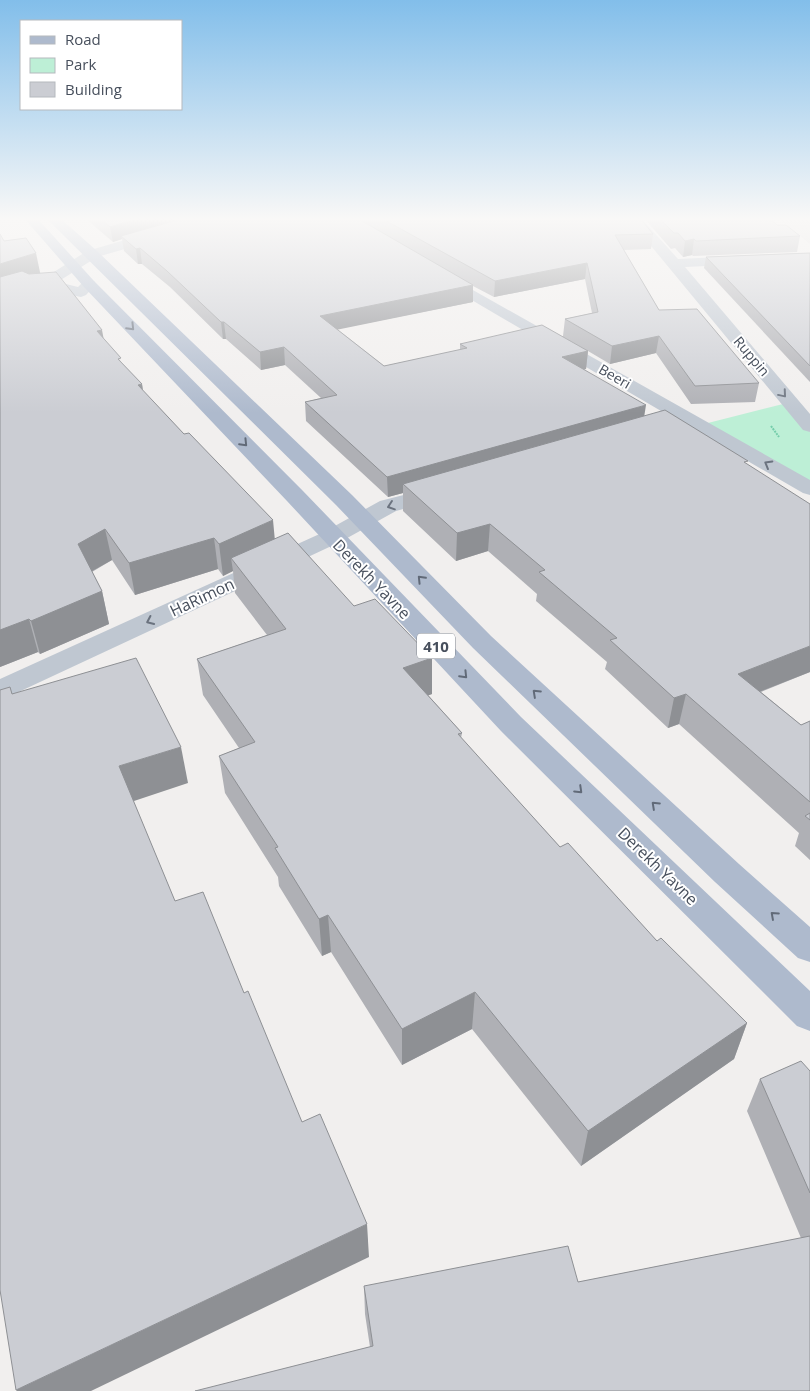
<svg xmlns="http://www.w3.org/2000/svg" width="810" height="1391" font-family="'Open Sans',sans-serif">
	<style>
		.education { fill: #e2e0e0 }
		.green { fill: #bdefd6 }
		.lines { fill: none; stroke-linecap: round; stroke-linejoin: round }
		.path { stroke: #75cdab; stroke-width: 2; stroke-dasharray: 2 1; stroke-linecap: butt }
		.street { fill: #bfc7d1; fill-rule: evenodd }
		.primary { fill: #aebacd; fill-rule: evenodd }
		.wall { fill: #afb0b5; fill-rule: evenodd }
		.shaded-wall { fill: #8e9094 }
		.building { fill: #cbcdd3; stroke: #8e9094 }
		.oneway { stroke: #616a78 }
		.oneway2 { stroke: #6b737f }
		.labels { text-anchor: middle; dominant-baseline: central; stroke-width: 4; stroke-linejoin: round; paint-order: stroke }
		.far-street-label { font-size: 14px; fill: #474f5c; stroke: #fff }
		.shield { fill: #fff; stroke: #7e848d; stroke-width: 1 }
		.shield-label { font-size: 15px; font-weight: bold; fill: #474f5c }
		.street-label { font-size: 16px; fill: #474f5c; stroke: #fff }
	</style>
	<rect width="100%" height="100%" fill="#f1efee"/>
	<polygon class="education" points="778,218 810,218 810,244"/>
	<polygon class="green" points="787,403 810,432 810,484 704,424"/>
	<g class="lines">
		<polyline class="path" points="771,426 779,437"/>
		<g class="street">
			<polygon points="201,218 223,218 222,221 97,257 56,283 49,286 66,284 78,287 84,281 94,281 96,284 86,295 81,297 66,294 34,296 28,293 0,302 0,292 46,277 87,251"/>
			<polygon points="628,218 641,218 678,259 810,253 810,261 685,267 810,414 810,432 803,430"/>
			<polygon points="441,272 810,480 810,495 803,493 687,426 648,437 641,435 638,431 641,427 673,418 436,279 434,276 436,273"/>
			<polygon points="439,486 447,487 450,492 447,497 396,511 340,542 10,696 0,699 0,679 324,532 380,501"/>
		</g>
		<g class="primary">
			<polygon points="24,218 37,218 94,281 303,491 521,717 810,991 810,1031 797,1026 501,731 287,501 84,287"/>
			<polygon points="46,218 60,218 97,251 352,495 491,636 739,864 810,927 810,962 798,958 715,882 473,648 336,505"/>
		</g>
	</g>
	<g class="wall">
		<path d="M85,218H640L653,234L651,249L624,250L659,310L759,383L755,402L691,404L656,353L610,364L588,351L586,369H584L645,416L747,465L810,672L761,692L801,725L810,721V860L795,846L799,833L679,724L668,728L605,669L607,662L536,601L537,594L488,551L456,561L403,511V493L388,497L306,421L305,402L321,398L285,365L261,370L226,339H223L170,287L142,264H138L124,251L122,239L113,242ZM585,279L592,313L565,319L563,336L460,344V350L384,366L337,329L473,302V286L494,297Z"/>
		<polygon points="644,218 769,218 777,225 800,236 797,252 693,256 692,255 683,257 675,248 671,249"/>
		<polygon points="4,241 40,273 104,339 122,363 142,384 143,391 275,539 354,606 432,658 432,694 428,695 462,733 461,738 560,847 657,941 747,1023 734,1059 581,1166 472,1029 402,1065 331,952 322,956 279,886 278,877 225,793 219,756 239,748 203,695 197,659 267,635 235,593 233,571 223,576 218,569 135,595 112,560 92,572 102,591 109,624 40,654 38,652 0,667"/>
		<polygon points="810,253 810,382 704,268 706,257"/>
		<polygon points="810,1071 810,1391 370,1347 365,1314 364,1286 578,1282 801,1238 747,1111 760,1079"/>
	</g>
	<g class="shaded-wall">
		<polygon points="139,218 193,218 121,236 122,239 113,242 110,227"/>
		<polygon points="694,239 692,255 683,257 685,241"/>
		<polygon points="140,248 142,264 138,264 136,249"/>
		<polygon points="36,253 41,277 0,290 0,264"/>
		<polygon points="587,263 585,279 494,297 495,281"/>
		<polygon points="473,285 473,302 321,333 320,316"/>
		<polygon points="221,322 224,322 226,339 223,339"/>
		<polygon points="102,330 107,357 97,331"/>
		<polygon points="659,336 656,353 610,364 612,346"/>
		<polygon points="284,347 285,365 261,370 260,352"/>
		<polygon points="588,351 586,369 560,375 562,357"/>
		<polygon points="142,384 146,412 138,385"/>
		<polygon points="646,405 643,424 403,484 403,493 388,497 387,477"/>
		<polygon points="273,520 276,552 231,558 233,571 223,576 219,544"/>
		<polygon points="490,524 488,551 456,561 457,533"/>
		<polygon points="105,529 112,560 85,575 78,544"/>
		<polygon points="214,538 218,569 135,595 129,563"/>
		<polygon points="102,591 109,624 40,654 31,621"/>
		<polygon points="29,619 38,652 0,667 0,630"/>
		<polygon points="810,646 810,672 731,703 738,674"/>
		<polygon points="432,658 432,694 403,705 403,668"/>
		<polygon points="686,694 679,724 668,728 674,698"/>
		<polygon points="181,747 188,783 128,803 119,766"/>
		<polygon points="328,915 331,952 322,956 319,919"/>
		<polygon points="475,992 472,1029 402,1065 402,1029"/>
		<polygon points="747,1023 734,1059 581,1166 588,1131"/>
		<polygon points="367,1224 369,1257 91,1391 17,1391 16,1390"/>
	</g>
	<g class="building">
		<polygon points="100,218 139,218 110,227"/>
		<polygon points="184,218 357,218 473,285 320,316 384,366 467,348 460,344 542,325 588,351 562,357 646,405 387,477 305,402 337,395 284,347 260,352 224,322 221,322 167,271 140,248 136,249 121,236"/>
		<polygon points="381,218 640,218 653,234 615,235 659,310 697,309 759,383 695,386 659,336 612,346 565,319 598,312 587,263 495,281"/>
		<polygon points="659,218 769,218 777,225 786,225 800,236 696,241 694,239 685,241 678,233 674,233"/>
		<polygon points="0,234 4,241 26,238 36,253 0,264"/>
		<polygon points="810,253 810,366 706,257"/>
		<polygon points="22,271 29,274 56,272 102,330 97,331 121,358 118,359 142,384 138,385 184,434 189,433 273,520 219,544 214,538 129,563 105,529 78,544 102,591 31,621 29,619 0,630 0,277"/>
		<polygon points="665,410 748,461 744,462 810,504 810,646 738,674 801,725 810,721 810,802 686,694 674,698 610,640 617,638 539,572 545,570 490,524 457,533 403,484"/>
		<polygon points="288,533 354,606 375,599 432,658 403,668 462,733 458,734 560,847 568,843 657,941 661,938 747,1023 588,1131 475,992 402,1029 328,915 319,919 275,848 278,847 219,756 255,742 197,659 286,629 231,558"/>
		<polygon points="136,658 181,747 119,766 175,901 203,892 244,993 248,991 302,1122 320,1114 367,1224 16,1390 0,1290 0,690 10,687 12,694"/>
		<polygon points="810,813 810,820 805,816"/>
		<polygon points="801,1061 810,1071 810,1193 760,1079"/>
		<polygon points="810,1236 810,1391 195,1391 373,1346 364,1286 568,1246 578,1282"/>
	</g>
	<defs><path id="oneway-chevron" d="M-2-3.5L2.5 0L-2 3.5" fill="none" stroke-width="1.6" stroke-linecap="round" stroke-linejoin="round" transform="scale(1.25)"/></defs>
	<g class="oneway">
		<use href="#oneway-chevron" transform="translate(131 327) rotate(46)"/>
		<use href="#oneway-chevron" transform="translate(244 443) rotate(46)"/>
		<use href="#oneway-chevron" transform="translate(421 579) rotate(-134)"/>
		<use href="#oneway-chevron" transform="translate(464 675) rotate(46)"/>
		<use href="#oneway-chevron" transform="translate(536 693) rotate(-137)"/>
		<use href="#oneway-chevron" transform="translate(579 790) rotate(44)"/>
		<use href="#oneway-chevron" transform="translate(655 805) rotate(-137)"/>
		<use href="#oneway-chevron" transform="translate(774 915) rotate(-138)"/>
	</g>
	<g class="oneway2">
		<use href="#oneway-chevron" transform="translate(783 394) rotate(50)"/>
		<use href="#oneway-chevron" transform="translate(768 464) rotate(-150)"/>
		<use href="#oneway-chevron" transform="translate(391 506) rotate(161)"/>
		<use href="#oneway-chevron" transform="translate(150 621) rotate(155)"/>
	</g>
	<linearGradient id="sky" x2="0" y2="1"><stop stop-color="#82beea"/><stop offset="0.53" stop-color="#f9f8f7"/><stop offset="1" stop-color="#f9f8f7" stop-opacity="0"/></linearGradient>
	<rect width="810" height="413" fill="url(#sky)"/>
	<g class="labels">
		<g class="far-street-label">
			<text transform="translate(752 356) rotate(50)">Ruppin</text>
			<text transform="translate(615 376) rotate(30)">Beeri</text>
		</g>
		<rect class="shield" x="417" y="633.5" width="38" height="25" rx="4"/>
		<g class="shield-label">
			<text x="436" y="646">410</text>
		</g>
		<g class="street-label">
			<text transform="translate(372 579) rotate(46)">Derekh Yavne</text>
			<text transform="translate(202 597) rotate(-25)">HaRimon</text>
			<text transform="translate(658 866) rotate(44)">Derekh Yavne</text>
		</g>
	</g>
	<rect x="20" y="20" width="162" height="90" fill="#ffffff" stroke="#b5b9be"/>
	<rect x="30" y="36" width="25" height="8" fill="#aebacd" stroke="#b5b9be"/>
	<text x="65" y="45" font-size="15" fill="#474f5c">Road</text>
	<rect x="30" y="58" width="25" height="15" fill="#bdefd6" stroke="#b5b9be"/>
	<text x="65" y="70" font-size="15" fill="#474f5c">Park</text>
	<rect x="30" y="82" width="25" height="15" fill="#cbcdd3" stroke="#b5b9be"/>
	<text x="65" y="95" font-size="15" fill="#474f5c">Building</text>
</svg>
